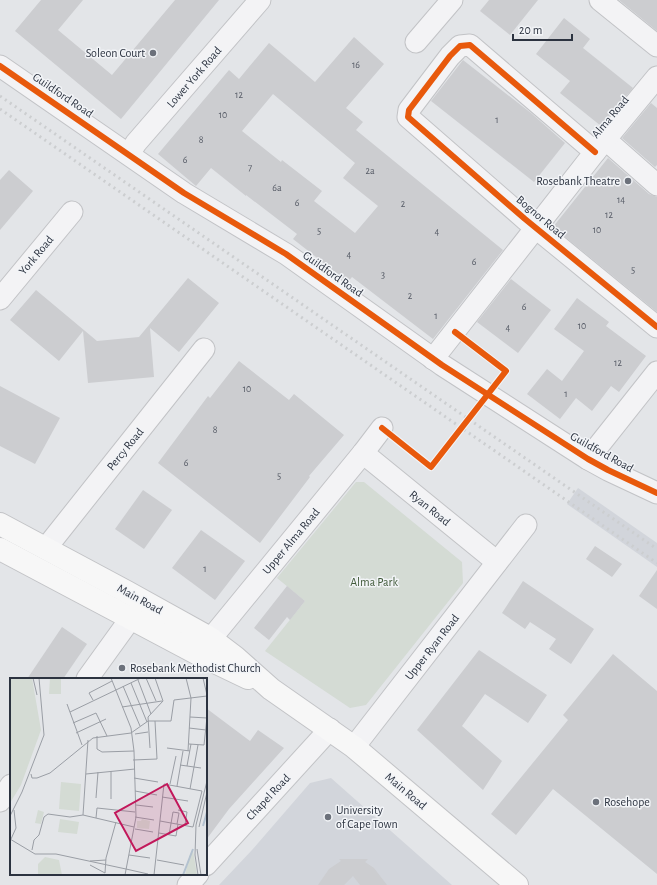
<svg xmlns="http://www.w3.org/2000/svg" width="657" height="885" font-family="'Alegreya Sans',sans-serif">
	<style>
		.built { fill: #d2d5db }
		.green { fill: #d4dbd4 }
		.building { fill: #cccdd0; fill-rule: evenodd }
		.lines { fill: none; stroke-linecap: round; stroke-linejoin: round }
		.minor-casing { stroke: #c2c3c6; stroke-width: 23 }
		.secondary-casing { stroke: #c2c3c6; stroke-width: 24 }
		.minor { stroke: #f3f3f5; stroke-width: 21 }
		.secondary { stroke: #f7f7f7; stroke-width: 22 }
		.rail { stroke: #ccced0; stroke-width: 3; stroke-dasharray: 2 4; stroke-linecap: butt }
		.cycleway-casing { stroke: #f2f4f7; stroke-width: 8 }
		.cycleway { stroke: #e8590c; stroke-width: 6 }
		.poi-dot { fill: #6c717b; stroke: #f2f4f7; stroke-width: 1.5 }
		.labels { text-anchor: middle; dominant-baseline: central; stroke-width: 3; stroke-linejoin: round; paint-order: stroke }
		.number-label { font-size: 10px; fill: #555a65 }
		.poi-label { font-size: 12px; fill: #2c3340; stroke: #f2f4f7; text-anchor: start }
		.street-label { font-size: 12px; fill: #2c3340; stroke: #f2f4f7 }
		.park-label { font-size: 12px; fill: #415a3a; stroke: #f2f4f7 }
		.inset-river { fill: none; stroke: #b4c2d0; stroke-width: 2 }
		.inset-road { fill: none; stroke: #9a9ea5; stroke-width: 1 }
		.view { fill: #c2185b; fill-opacity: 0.15; stroke: #c2185b; stroke-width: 2 }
		.inset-edge { fill: none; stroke: #2c3340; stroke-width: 2 }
	</style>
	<rect width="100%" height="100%" fill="#e3e5e8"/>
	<g class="built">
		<polygon points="578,488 657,543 657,567 567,504"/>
		<polygon points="331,778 452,885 219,885 252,850 310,783"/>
	</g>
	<polygon class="green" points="356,482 364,482 462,562 463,583 366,705 350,708 265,651 305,601 277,578"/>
	<g class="building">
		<polygon points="41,0 83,0 58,30 112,75 175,0 219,0 121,119 15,31"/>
		<polygon points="489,0 538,0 510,35 480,11"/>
		<polygon points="619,0 657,0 657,31"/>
		<polygon points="564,18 590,39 583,48 633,88 601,126 560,93 570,81 536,54"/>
		<path d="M354,37L384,64L346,108L363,122L356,130L503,250L433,339L352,277L348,282L293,239L297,234L246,195V196L211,168L196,186L158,154L229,70L239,79L269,43L315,82ZM273,94L355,163L343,178L378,206L355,233L314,201L322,191L282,160L281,162L242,131Z"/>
		<polygon points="463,60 531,113 565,143 534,182 431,101"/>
		<polygon points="651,103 657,108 657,165 655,167 622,138"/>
		<polygon points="608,158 649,194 657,197 657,312 553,227"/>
		<polygon points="9,170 33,191 0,230 0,180"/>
		<polygon points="188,278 219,303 179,352 150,328 154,377 88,383 83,331 59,361 10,320 36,290 97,341 139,337"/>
		<polygon points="511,279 551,310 518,353 477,322"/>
		<polygon points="577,298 609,322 606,326 646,356 619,392 611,386 592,411 576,398 560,419 527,394 547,369 562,381 584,351 554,329"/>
		<polygon points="239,361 289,400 294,394 344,435 309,476 310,477 260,543 158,463 208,396 210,398"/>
		<polygon points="0,386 60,418 35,464 0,446"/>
		<polygon points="143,490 172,510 144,549 115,529"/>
		<polygon points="201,530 245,561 215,600 172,568"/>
		<polygon points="595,546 622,564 612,577 586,559"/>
		<polygon points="657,570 657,609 639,596"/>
		<polygon points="523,581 594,629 571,664 549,649 556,639 530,622 525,629 502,613"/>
		<polygon points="287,586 305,601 290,620 287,617 269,640 254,628"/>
		<polygon points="62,627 87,644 63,679 27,679"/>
		<polygon points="479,650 547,695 528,723 485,694 462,726 502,761 483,790 417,730"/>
		<polygon points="613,654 657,691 657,874 553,789 516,835 491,814 568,720 563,715"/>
		<polygon points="206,708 250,741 258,730 284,748 229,809 206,840"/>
		<polygon points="339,859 368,859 365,862 374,868 387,885 360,885 353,876 344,885 318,885 329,869 341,861"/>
	</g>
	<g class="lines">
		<defs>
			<g id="minor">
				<polyline points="600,0 657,46"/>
				<polyline points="416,42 452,0"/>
				<polyline points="0,66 184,193 286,254 442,365 588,459 608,470 657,493"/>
				<polyline points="606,140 657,185"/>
				<polyline points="595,152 470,45 460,46 450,56 409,110 408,117 525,219 657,327"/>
				<polyline points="129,154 136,143 260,0"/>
				<polyline points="0,299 72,212"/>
				<polyline points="433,359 595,152 657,77"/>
				<polyline points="363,453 497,562"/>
				<polyline points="588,459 657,372"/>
				<polyline points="46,548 204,349"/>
				<polyline points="200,652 363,453 382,428"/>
				<polyline points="87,679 131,618"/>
				<polyline points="354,747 526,525"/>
				<polyline points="0,801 11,785"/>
				<polyline points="206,865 330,729"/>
				<polyline points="188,885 198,874"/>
			</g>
			<g id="secondary">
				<polyline points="0,524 127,592 210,638 235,657 271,689 354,747 517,885"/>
				<polyline points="0,549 198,654 248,678"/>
			</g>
		</defs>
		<use href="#minor" class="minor-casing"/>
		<use href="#secondary" class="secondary-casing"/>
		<use href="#minor" class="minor"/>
		<use href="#secondary" class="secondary"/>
		<g class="rail">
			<polyline points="0,96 657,549"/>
			<polyline points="0,109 657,563"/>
		</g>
		<defs>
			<g id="cycleway">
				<polyline points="0,66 184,193 286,254 442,365 588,459 608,470 657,493"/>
				<polyline points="595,152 470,45 460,46 450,56 409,110 408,117 525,219 657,327"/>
				<polyline points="382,428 431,467 506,371 455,332"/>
			</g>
		</defs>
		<use href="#cycleway" class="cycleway-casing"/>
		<use href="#cycleway" class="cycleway"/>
	</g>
	<g class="poi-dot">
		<circle cx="153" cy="53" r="4"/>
		<circle cx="628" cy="181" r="4"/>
		<circle cx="122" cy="668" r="4"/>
		<circle cx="596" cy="802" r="4"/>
		<circle cx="328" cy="817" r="4"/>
	</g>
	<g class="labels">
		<g class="number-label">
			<text x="356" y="65">16</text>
			<text x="239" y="95">12</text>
			<text x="223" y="115">10</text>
			<text x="497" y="120">1</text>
			<text x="201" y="140">8</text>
			<text x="185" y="160">6</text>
			<text x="250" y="168">7</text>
			<text x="370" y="171">2a</text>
			<text x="277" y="188">6a</text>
			<text x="621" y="200">14</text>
			<text x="297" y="203">6</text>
			<text x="403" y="204">2</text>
			<text x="609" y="215">12</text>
			<text x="597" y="230">10</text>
			<text x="319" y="231">5</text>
			<text x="437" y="232">4</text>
			<text x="349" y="255">4</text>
			<text x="474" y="262">6</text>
			<text x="633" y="270">5</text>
			<text x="383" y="275">3</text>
			<text x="410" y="296">2</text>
			<text x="524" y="307">6</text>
			<text x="436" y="316">1</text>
			<text x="582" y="326">10</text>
			<text x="508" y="328">4</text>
			<text x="618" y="363">12</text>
			<text x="247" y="389">10</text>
			<text x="566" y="394">1</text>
			<text x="215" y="430">8</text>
			<text x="186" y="463">6</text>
			<text x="279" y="476">5</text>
			<text x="205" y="569">1</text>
		</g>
		<g class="poi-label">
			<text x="145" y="53" text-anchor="end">Soleon Court</text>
			<text x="620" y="181" text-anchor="end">Rosebank Theatre</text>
			<text x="130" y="668">Rosebank Methodist Church</text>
			<text x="604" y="802">Rosehope</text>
			<text x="336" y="810">University<tspan x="336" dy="14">of Cape Town</tspan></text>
		</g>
		<g class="street-label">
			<text transform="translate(194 77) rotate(-49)">Lower York Road</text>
			<text transform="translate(63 95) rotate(34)">Guildford Road</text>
			<text transform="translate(610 117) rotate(-50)">Alma Road</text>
			<text transform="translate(541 217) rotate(40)">Bognor Road</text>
			<text transform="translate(36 255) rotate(-50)">York Road</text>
			<text transform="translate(333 274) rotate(35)">Guildford Road</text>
			<text transform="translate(125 449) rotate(-51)">Percy Road</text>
			<text transform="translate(602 452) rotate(29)">Guildford Road</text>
			<text transform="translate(430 508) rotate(39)">Ryan Road</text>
			<text transform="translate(291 541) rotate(-50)">Upper Alma Road</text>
			<text transform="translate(140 599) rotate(29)">Main Road</text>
			<text transform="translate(432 647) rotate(-52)">Upper Ryan Road</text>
			<text transform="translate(406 791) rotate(40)">Main Road</text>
			<text transform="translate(268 797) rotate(-47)">Chapel Road</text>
		</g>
		<g class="park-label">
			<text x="374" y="582">Alma Park</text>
		</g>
	</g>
	<g transform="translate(10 678)">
		<rect width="197" height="197" fill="#e3e5e8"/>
		<path d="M0,0H22L31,52L11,107L0,125ZM40,0H51V16H39ZM51,104L71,106L69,133L49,131ZM28,132L34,134L31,146L25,145ZM50,141L69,144L67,156L48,154ZM132,141L140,143L139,151L127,150V143H131ZM183,172L187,197H175L180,176ZM35,179L49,182L52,197H28V186Z" fill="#d4dbd4"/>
		<path class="inset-river" d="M193,148L197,134M173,197L183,171"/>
		<path class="inset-road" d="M23,0L27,17M101,0L121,50L124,73L126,139L115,197M136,0L146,23M145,0L153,23M176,0L181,20L178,73M193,0L197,17M128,2L141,36M121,5L137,44M113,8L130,48M83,22L79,15L102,3M57,26L72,67M112,29L152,23M60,34L131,0M180,39L197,40M63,45L86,35L97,58M179,50L196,52M66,55L96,41M121,55L138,43H161L164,22L197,18M125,56L138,54M87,58V71L92,74L124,73M179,66L194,67L197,39M140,70L138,39L153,23M157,70L180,73M123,82L147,81L145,43M170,87L191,90M177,88L181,66M101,93V121M21,96L22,100H27L40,95L83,60L121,55M76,96L125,91M124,100L148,104M160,106L166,78M167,108L173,73M180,111L188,67M125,113L147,117M152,119L178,123M86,120L88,94M126,127L143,129M168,132L177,134L175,147M73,137L78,62M0,138L12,114L34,57L29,0M125,139L144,142M86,140L87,130L125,134M150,143L183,149M189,149L197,114M125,151L143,154M149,155L166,158L168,146M159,157L163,134L169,135L167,146M0,161L25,176H46L116,191M1,161L6,150L4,132M187,171L191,197M22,172L24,162L29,157L34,139L38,136L60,139L73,137L124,149M119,177L140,180M147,182L174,187M80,183L96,182M80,187L95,195M116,191L138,196M95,195L96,180L106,144M144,197L154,106L192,113L183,149M188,197L185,177L186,147L197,103"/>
		<path class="view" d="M157,106L178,145L126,173L105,135Z"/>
		<rect width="197" height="197" class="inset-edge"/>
	</g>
	<path d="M513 34v6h59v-6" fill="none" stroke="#2c3340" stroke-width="2"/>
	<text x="519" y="34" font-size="12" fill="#2c3340" stroke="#f2f4f7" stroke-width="3" paint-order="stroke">20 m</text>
</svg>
